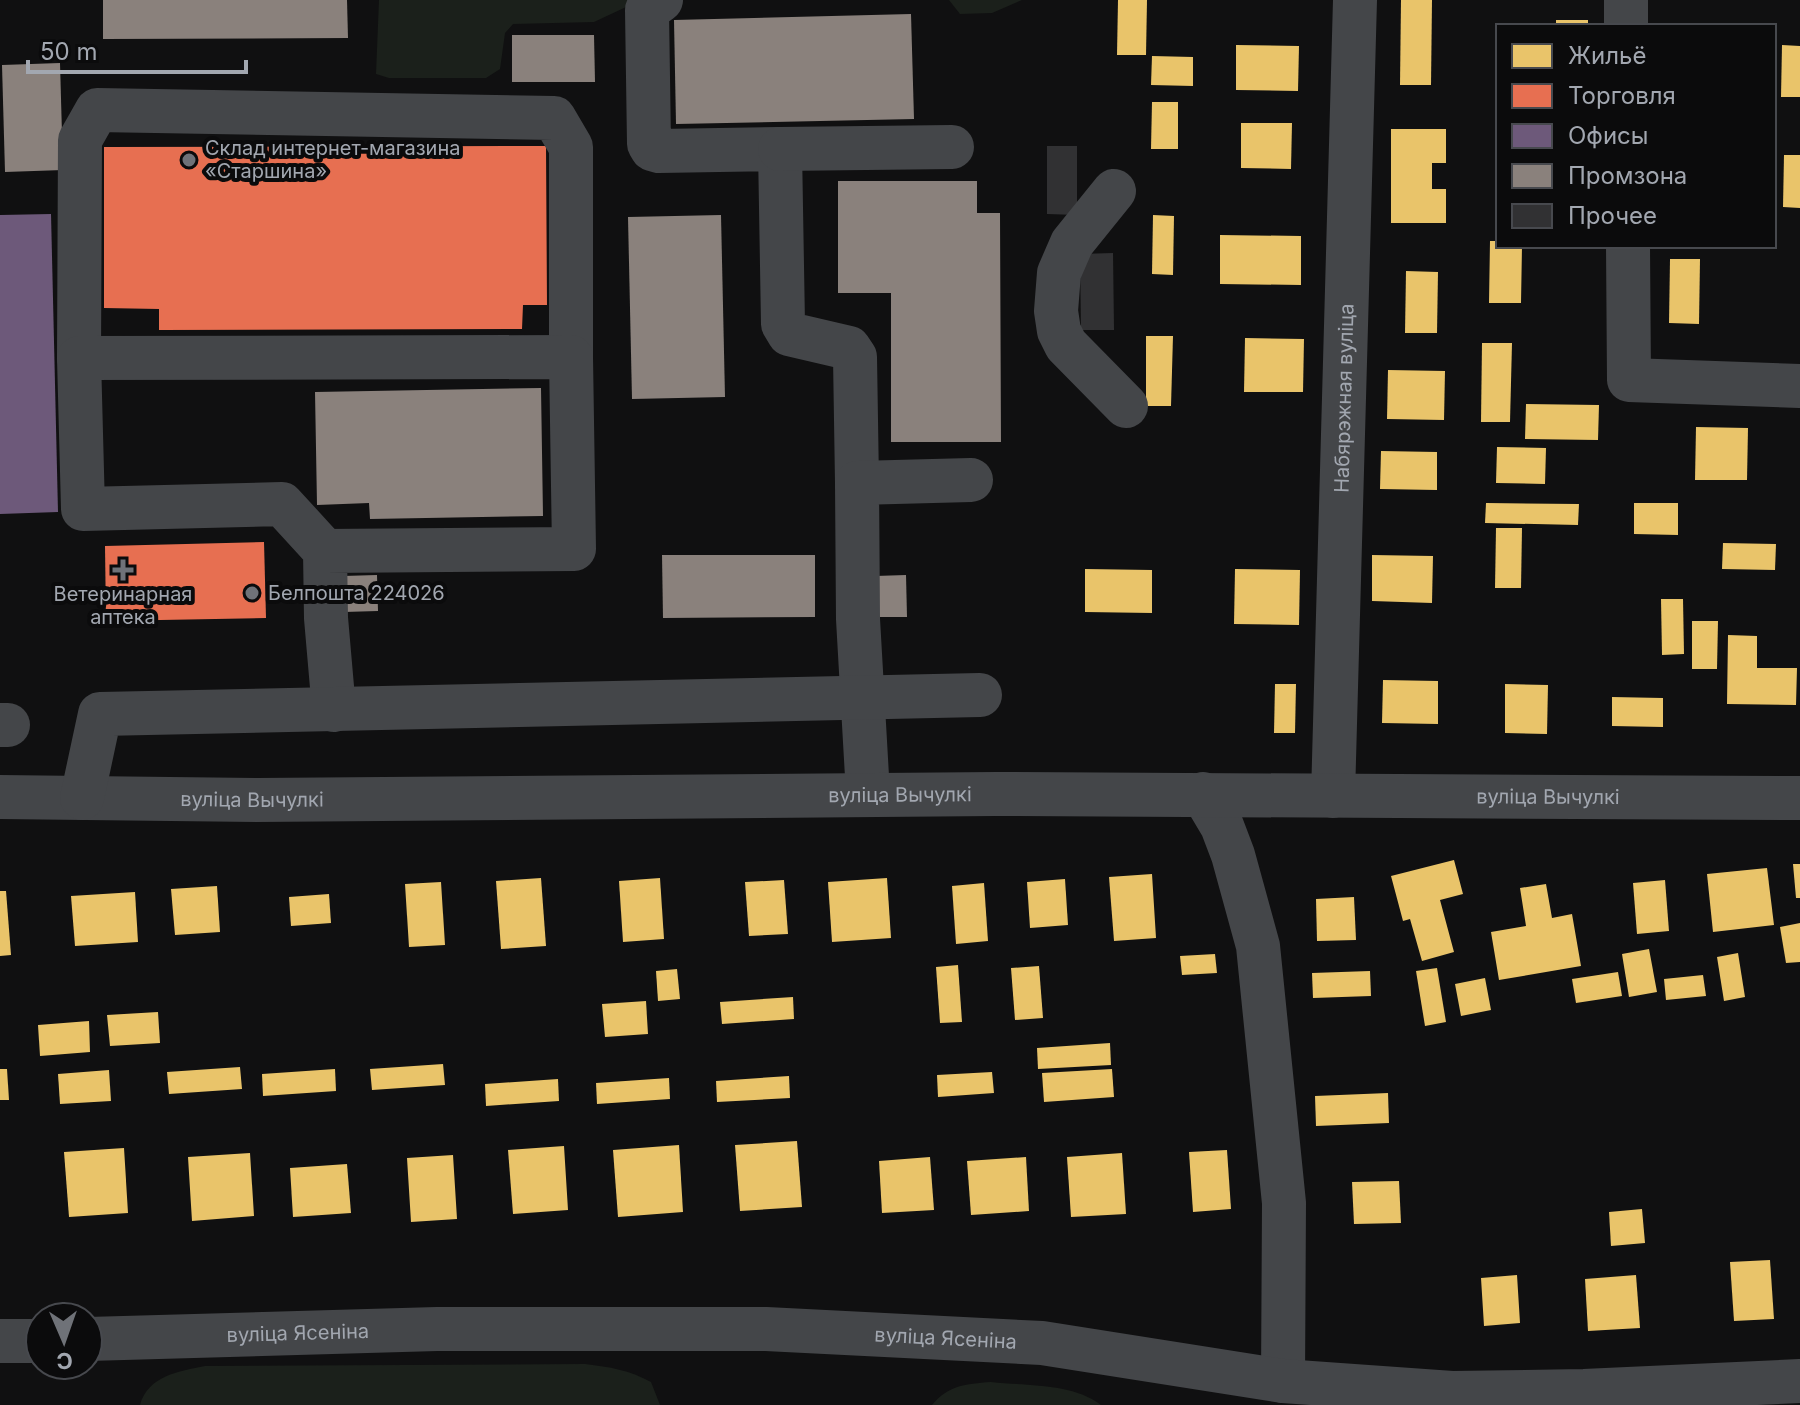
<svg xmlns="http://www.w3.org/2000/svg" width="1800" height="1405" font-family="Inter,sans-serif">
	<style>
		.green { fill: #1b201b }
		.homes { fill: #e9c46a }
		.shops { fill: #e76f51 }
		.offices { fill: #6d597a }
		.industry { fill: #8a817c }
		.building { fill: #313133 }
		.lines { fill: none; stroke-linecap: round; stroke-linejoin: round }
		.minor { stroke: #444649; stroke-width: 44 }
		.poi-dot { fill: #6f7278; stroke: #0b0b0c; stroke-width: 3 }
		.labels { text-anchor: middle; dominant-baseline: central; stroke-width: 8; stroke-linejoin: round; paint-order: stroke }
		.poi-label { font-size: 20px; fill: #a2a7b0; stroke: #0b0b0c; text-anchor: start }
		.street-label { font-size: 20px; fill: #a2a7b0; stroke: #0b0b0c }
	</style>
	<rect width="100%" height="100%" fill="#101011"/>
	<g class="green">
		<polygon points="379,0 641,0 594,22 513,24 505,33 500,69 486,78 389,78 376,74"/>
		<polygon points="949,0 1022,0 992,13 960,14"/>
		<path d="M585,1364C610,1367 629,1370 651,1382L660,1405H140C148,1376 179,1371 205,1366Z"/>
		<path d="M991,1382C1026,1386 1073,1383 1101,1405H932C949,1385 965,1384 991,1382Z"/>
	</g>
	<g class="homes">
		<polygon points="1118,0 1147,0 1146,55 1117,55"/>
		<polygon points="1401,0 1432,0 1431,85 1400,85"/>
		<rect x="1556" y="20" width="32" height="6"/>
		<polygon points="1236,45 1299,46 1298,91 1236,90"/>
		<polygon points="1782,45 1800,46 1800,97 1781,97"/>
		<polygon points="1152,56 1193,57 1193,86 1151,85"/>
		<polygon points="1152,102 1178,102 1178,149 1151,149"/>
		<polygon points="1241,123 1292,123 1291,169 1241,168"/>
		<polygon points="1391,129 1446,129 1446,163 1432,163 1432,189 1446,189 1446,223 1391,223"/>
		<polygon points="1784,155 1800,155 1800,208 1783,207"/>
		<polygon points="1153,215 1174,216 1173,275 1152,274"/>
		<polygon points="1220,235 1301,236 1301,285 1220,284"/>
		<polygon points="1490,241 1498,241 1498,246 1522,246 1521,303 1489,303"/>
		<polygon points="1670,259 1700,259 1699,324 1669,323"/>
		<polygon points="1406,271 1438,272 1437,333 1405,333"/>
		<polygon points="1146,336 1173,336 1171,406 1146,406"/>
		<polygon points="1245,338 1304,339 1303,392 1244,392"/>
		<polygon points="1482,343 1512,343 1510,422 1481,422"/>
		<polygon points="1388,370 1445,371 1444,420 1387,419"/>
		<polygon points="1526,404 1599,405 1598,440 1525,439"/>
		<polygon points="1696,427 1748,428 1747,480 1695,480"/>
		<polygon points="1497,447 1546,448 1545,484 1496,483"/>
		<polygon points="1381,451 1437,452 1437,490 1380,489"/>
		<polygon points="1486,503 1579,504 1578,525 1485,523"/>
		<polygon points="1634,503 1678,503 1678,535 1634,534"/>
		<polygon points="1496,528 1522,528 1521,588 1495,588"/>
		<polygon points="1723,543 1776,544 1775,570 1722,569"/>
		<polygon points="1372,555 1433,556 1432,603 1372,601"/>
		<polygon points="1085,569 1152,570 1152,613 1085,612"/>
		<polygon points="1235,569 1300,570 1299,625 1234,624"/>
		<polygon points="1661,599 1683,599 1684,654 1662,655"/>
		<polygon points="1692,621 1718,621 1717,669 1692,669"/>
		<polygon points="1728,635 1757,636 1757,668 1797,668 1796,705 1727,704"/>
		<polygon points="1383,680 1438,681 1438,724 1382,723"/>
		<polygon points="1275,684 1296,684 1295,733 1274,733"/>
		<polygon points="1505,684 1548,685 1547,734 1505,733"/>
		<polygon points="1612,697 1663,698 1663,727 1612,726"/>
		<polygon points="1454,860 1463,894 1440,900 1454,952 1422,961 1410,919 1403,921 1391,876"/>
		<polygon points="1793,864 1800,864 1800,898 1796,898"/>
		<polygon points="1767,868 1774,925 1713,932 1707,874"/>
		<polygon points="1152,874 1156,938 1114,941 1109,877"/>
		<polygon points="541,878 546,946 501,949 496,881"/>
		<polygon points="660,878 664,939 623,942 619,881"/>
		<polygon points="887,878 891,938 832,942 828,882"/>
		<polygon points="1065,879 1068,925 1030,928 1027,882"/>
		<polygon points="784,880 788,934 749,936 745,882"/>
		<polygon points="1665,880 1669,931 1637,934 1633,883"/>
		<polygon points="441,882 445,945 409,947 405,884"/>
		<polygon points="984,883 988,941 956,944 952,886"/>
		<polygon points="1546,884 1552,918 1572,914 1581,966 1499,980 1491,932 1526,926 1520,888"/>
		<polygon points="217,886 220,932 175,935 171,889"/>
		<polygon points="0,891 6,891 11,955 0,956"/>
		<polygon points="135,892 138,942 75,946 71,896"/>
		<polygon points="329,894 331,923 291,926 289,897"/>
		<polygon points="1354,897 1356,940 1317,941 1316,899"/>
		<polygon points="1800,923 1800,962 1786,963 1780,927"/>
		<polygon points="1649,949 1657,992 1629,997 1622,954"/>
		<polygon points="1738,953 1745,997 1724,1001 1717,957"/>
		<polygon points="1215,954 1217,973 1182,975 1180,956"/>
		<polygon points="958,965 962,1022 940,1023 936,967"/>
		<polygon points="1039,966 1043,1018 1015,1020 1011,968"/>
		<polygon points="1437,968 1446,1022 1425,1026 1416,971"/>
		<polygon points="677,969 680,999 658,1001 656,971"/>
		<polygon points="1370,971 1371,996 1313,998 1312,973"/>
		<polygon points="1618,972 1622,996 1576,1003 1572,979"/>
		<polygon points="1703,975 1706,996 1666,1000 1664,979"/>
		<polygon points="1485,978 1491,1010 1461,1016 1455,984"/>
		<polygon points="793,997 794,1019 722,1024 720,1002"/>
		<polygon points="646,1001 648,1034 605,1037 602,1004"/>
		<polygon points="158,1012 160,1043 110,1046 107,1015"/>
		<polygon points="89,1021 90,1052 40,1056 38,1025"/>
		<polygon points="1110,1043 1111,1065 1038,1069 1037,1048"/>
		<polygon points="443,1064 445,1085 372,1090 370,1069"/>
		<polygon points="240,1067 242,1089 169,1094 167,1072"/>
		<polygon points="0,1069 7,1069 9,1100 0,1100"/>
		<polygon points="335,1069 336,1091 263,1096 262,1074"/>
		<polygon points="1112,1069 1114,1097 1044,1102 1042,1073"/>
		<polygon points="109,1070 111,1101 60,1104 58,1074"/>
		<polygon points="992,1072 994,1093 938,1097 937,1075"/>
		<polygon points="789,1076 790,1098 717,1102 716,1081"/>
		<polygon points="669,1078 670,1099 597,1104 596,1083"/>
		<polygon points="558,1079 559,1101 486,1106 485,1084"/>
		<polygon points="1388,1093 1389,1123 1316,1126 1315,1096"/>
		<polygon points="797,1141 802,1207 740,1211 735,1145"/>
		<polygon points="679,1145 683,1212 618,1217 613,1150"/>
		<polygon points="564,1146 568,1210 513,1214 508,1150"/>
		<polygon points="124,1148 128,1213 69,1217 64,1152"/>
		<polygon points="1227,1150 1231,1209 1193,1212 1189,1152"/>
		<polygon points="250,1153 254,1216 192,1221 188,1157"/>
		<polygon points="1122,1153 1126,1214 1071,1217 1067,1157"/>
		<polygon points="453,1155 457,1219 411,1222 407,1158"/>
		<polygon points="930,1157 934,1210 882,1213 879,1161"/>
		<polygon points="1026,1157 1029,1211 971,1215 967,1161"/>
		<polygon points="347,1164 351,1213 293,1217 290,1168"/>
		<polygon points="1399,1181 1401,1223 1354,1224 1352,1182"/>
		<polygon points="1642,1209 1645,1243 1611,1246 1609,1212"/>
		<polygon points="1770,1260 1774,1319 1734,1321 1730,1262"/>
		<polygon points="1517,1275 1520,1323 1484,1326 1481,1278"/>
		<polygon points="1636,1275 1640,1328 1588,1331 1585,1279"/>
	</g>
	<g class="shops">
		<polygon points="546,146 547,305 523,305 522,329 159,330 159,309 104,308 104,147"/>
		<polygon points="264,542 266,618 106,621 105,546"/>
	</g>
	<polygon class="offices" points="51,214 58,512 0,514 0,215"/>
	<g class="industry">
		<polygon points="103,0 347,0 348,38 103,39"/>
		<polygon points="911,14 914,119 676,124 674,20"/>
		<polygon points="512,35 594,35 595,82 512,82"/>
		<polygon points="60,63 63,170 5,172 2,65"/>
		<polygon points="838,181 977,181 977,213 1000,213 1001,442 891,442 891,293 838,293"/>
		<polygon points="721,215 725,397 632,399 628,217"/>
		<polygon points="541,388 543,516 370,519 369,503 317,505 315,392"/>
		<polygon points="662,555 815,555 815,617 663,618"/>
		<polygon points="377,575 378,611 344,612 343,576"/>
		<polygon points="906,575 907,617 875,617 875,576"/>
	</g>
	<g class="building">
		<polygon points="1047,146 1077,146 1077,215 1047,214"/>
		<polygon points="1113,253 1114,330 1081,330 1080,254"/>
	</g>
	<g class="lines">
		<g class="minor">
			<polyline points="661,0 647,10 649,144 652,149 659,151 780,149 783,324 789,334 849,348 855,357 857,483"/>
			<polyline points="1626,0 1626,26"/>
			<polyline points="780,149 952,147"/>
			<polyline points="1114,191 1072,243 1059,273 1056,311 1059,331 1066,345 1126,406"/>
			<polyline points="1628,246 1629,380 1800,386"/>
			<polyline points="79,358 80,140 97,110 554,118 571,147 571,357"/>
			<polyline points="325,551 282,504 83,509 79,358 571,357 574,549 325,551 326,618 334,710"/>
			<polyline points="0,725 8,725"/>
			<polyline points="868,794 858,619 857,483 971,480"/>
			<polyline points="1203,794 1222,826 1233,855 1258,946 1284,1203 1283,1381"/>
			<path id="s1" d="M1333,796L1355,0"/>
			<path id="s2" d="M0,797L257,800L995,794L1800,798"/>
			<polyline points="82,798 100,714 980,695"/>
			<path id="s3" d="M88,1339L437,1329H766L1042,1343L1283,1381L1452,1393L1584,1391L1800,1381"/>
			<polyline points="0,1341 40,1341"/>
		</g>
	</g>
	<g class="poi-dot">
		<circle cx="189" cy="160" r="8"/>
		<path d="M119 558h8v8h8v8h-8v8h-8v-8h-8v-8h8z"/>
		<circle cx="252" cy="593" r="8"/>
	</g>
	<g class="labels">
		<g class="poi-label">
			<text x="205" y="148">Склад интернет-магазина<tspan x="205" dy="23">«Старшина»</tspan></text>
			<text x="268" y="593">Белпошта 224026</text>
			<text x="123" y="594" text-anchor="middle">Ветеринарная<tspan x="123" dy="23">аптека</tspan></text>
		</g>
		<g class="street-label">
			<text stroke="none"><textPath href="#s1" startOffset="398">Набярэжная вуліца</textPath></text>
			<text stroke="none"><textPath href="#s2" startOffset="900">вуліца Вычулкі</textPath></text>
			<text stroke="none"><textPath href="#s2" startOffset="1548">вуліца Вычулкі</textPath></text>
			<text stroke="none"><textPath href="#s2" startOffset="252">вуліца Вычулкі</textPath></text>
			<text stroke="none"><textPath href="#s3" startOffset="210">вуліца Ясеніна</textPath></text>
			<text stroke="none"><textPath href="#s3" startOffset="858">вуліца Ясеніна</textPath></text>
		</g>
	</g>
	<rect x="1496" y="24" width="280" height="224" fill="#0b0b0c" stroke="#47494e" stroke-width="2"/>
	<rect x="1512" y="44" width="40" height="24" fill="#e9c46a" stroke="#47494e" stroke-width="2"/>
	<text x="1568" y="64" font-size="24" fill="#a2a7b0">Жильё</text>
	<rect x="1512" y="84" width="40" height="24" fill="#e76f51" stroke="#47494e" stroke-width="2"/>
	<text x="1568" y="104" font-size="24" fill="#a2a7b0">Торговля</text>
	<rect x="1512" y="124" width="40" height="24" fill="#6d597a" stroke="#47494e" stroke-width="2"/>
	<text x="1568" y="144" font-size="24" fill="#a2a7b0">Офисы</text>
	<rect x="1512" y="164" width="40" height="24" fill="#8a817c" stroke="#47494e" stroke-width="2"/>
	<text x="1568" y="184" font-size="24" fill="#a2a7b0">Промзона</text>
	<rect x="1512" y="204" width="40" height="24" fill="#313133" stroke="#47494e" stroke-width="2"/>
	<text x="1568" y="224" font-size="24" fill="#a2a7b0">Прочее</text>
	<g transform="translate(64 1341) rotate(178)"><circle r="38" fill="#0b0b0c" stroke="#47494e" stroke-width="2"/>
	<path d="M0-6L14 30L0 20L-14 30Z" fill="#6f7278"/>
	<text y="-12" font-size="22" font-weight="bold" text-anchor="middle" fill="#a2a7b0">С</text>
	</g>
	<path d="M28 60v12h218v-12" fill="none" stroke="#a2a7b0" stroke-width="4"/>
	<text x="40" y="60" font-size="24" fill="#a2a7b0" stroke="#0b0b0c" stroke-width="6" paint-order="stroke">50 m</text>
</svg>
